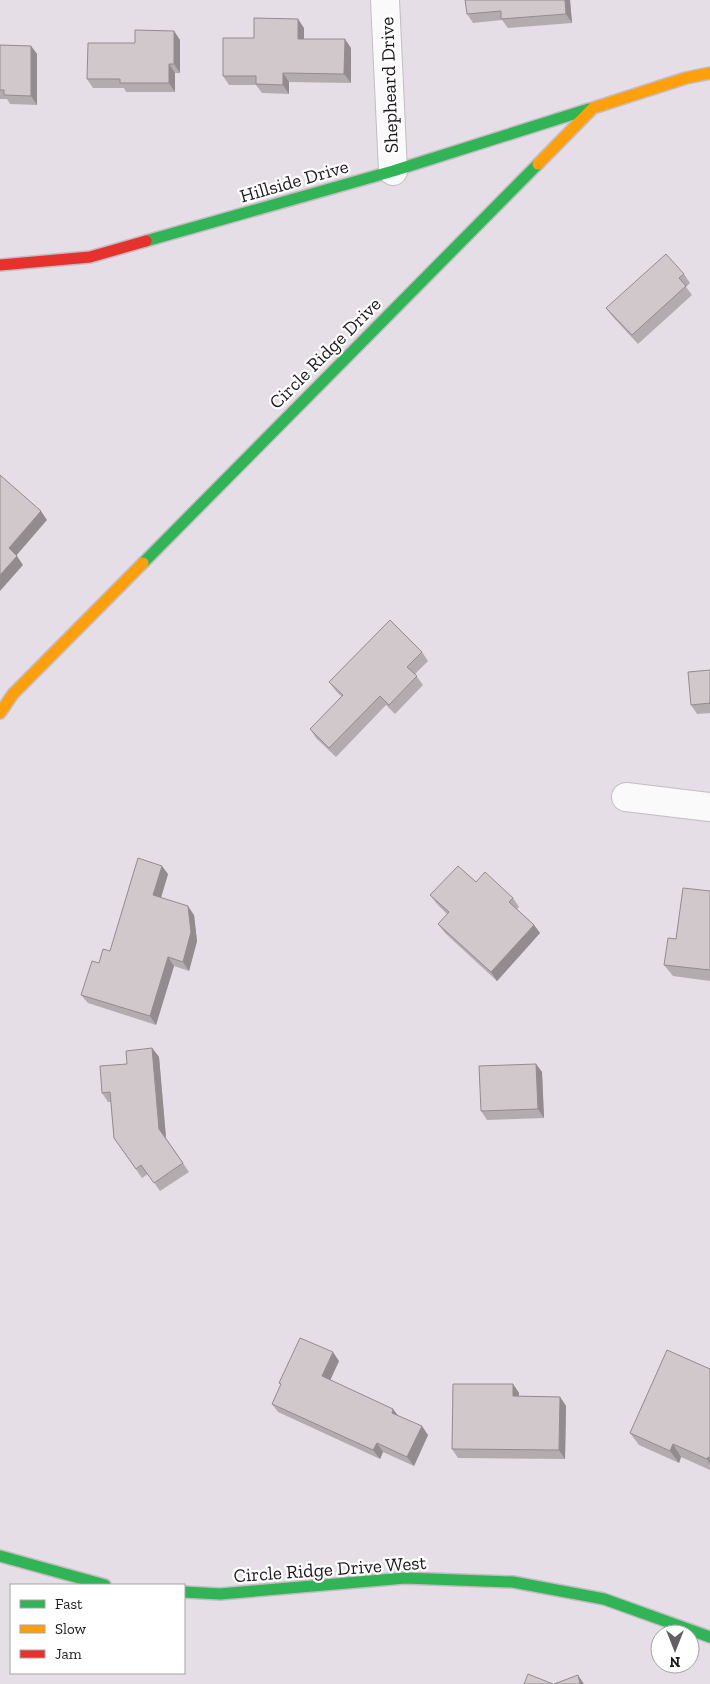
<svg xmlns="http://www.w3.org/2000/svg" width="710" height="1684" font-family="'Zilla Slab',serif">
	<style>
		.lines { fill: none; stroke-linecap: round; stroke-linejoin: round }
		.street-casing { stroke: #c2bdc2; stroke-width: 30 }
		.fast-casing { stroke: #c2bdc2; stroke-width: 14 }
		.slow-casing { stroke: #c2bdc2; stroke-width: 14 }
		.jam-casing { stroke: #c2bdc2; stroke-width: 14 }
		.street { stroke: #fbfafb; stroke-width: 28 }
		.fast { stroke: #30b455; stroke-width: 11 }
		.slow { stroke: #ff9f0a; stroke-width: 11 }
		.jam { stroke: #e5322d; stroke-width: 11 }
		.wall { fill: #b3acaf }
		.shaded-wall { fill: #928c8e }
		.building { fill: #d0c8cb; stroke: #928c8e }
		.labels { text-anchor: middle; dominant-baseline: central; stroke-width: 4.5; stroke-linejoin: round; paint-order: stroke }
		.street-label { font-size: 19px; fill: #1e191e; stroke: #fff }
	</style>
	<rect width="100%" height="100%" fill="#e6dee6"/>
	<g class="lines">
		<defs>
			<g id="street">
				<polyline points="385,0 393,171"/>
				<polyline points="626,797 710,807"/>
			</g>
			<g id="fast">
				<polyline points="146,241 393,171 589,109"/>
				<polyline points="143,563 538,164"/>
				<polyline points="0,1556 105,1585"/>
				<polyline points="184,1592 220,1594 405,1578 513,1582 604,1599 710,1637"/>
			</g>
			<g id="slow">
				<polyline points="538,164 593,108 686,78 710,73"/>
				<polyline points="0,713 13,694 143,563"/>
			</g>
			<polyline id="jam" points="0,265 90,257 146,241"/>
		</defs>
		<use href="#street" class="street-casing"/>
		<use href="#fast" class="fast-casing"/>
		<use href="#slow" class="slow-casing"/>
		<use href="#jam" class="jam-casing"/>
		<use href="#street" class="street"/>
		<use href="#fast" class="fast"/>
		<use href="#slow" class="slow"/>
		<use href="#jam" class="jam"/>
	</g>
	<g class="wall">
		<polygon points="570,0 572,23 508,28 502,20 473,23 467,14"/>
		<polygon points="304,28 304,39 351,48 351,83 289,82 289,94 262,93 256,85 229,85 223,76 254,38"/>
		<polygon points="174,31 180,40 180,73 175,73 175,92 126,92 124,88 93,88 87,79 135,43"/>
		<polygon points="0,45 31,46 37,54 37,105 10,104 7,99 0,99"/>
		<polygon points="684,274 690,283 686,287 692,295 638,344 613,317 606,308"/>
		<polygon points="422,652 428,661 415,674 423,685 395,714 386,705 336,757 316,738 310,729 342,697 336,691 329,682"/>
		<polygon points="710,670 710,713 697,714 691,705"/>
		<polygon points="168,874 161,898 194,915 197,941 189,971 174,966 156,1025 88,1003 81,995 110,951"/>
		<polygon points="476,882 513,898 519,907 517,909 534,925 540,933 497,981 445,933 438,924 447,914 437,904 430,895"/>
		<polygon points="710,891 710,981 673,976 664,965 676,939"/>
		<polygon points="152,1048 159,1057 166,1138 189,1172 160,1191 148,1174 142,1178 114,1138 111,1102 108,1102 102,1093 127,1064"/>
		<polygon points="536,1064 542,1072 544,1118 487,1120 481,1111"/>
		<polygon points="339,1361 330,1380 398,1416 428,1435 414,1466 383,1452 380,1459 278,1412 272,1404 281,1385 279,1383"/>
		<polygon points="710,1369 710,1470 681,1457 679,1463 639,1445 630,1433"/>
		<polygon points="513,1384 519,1393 519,1396 560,1397 566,1406 565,1459 458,1458 452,1449"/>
	</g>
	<g class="shaded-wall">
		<polygon points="565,0 570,0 572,23 566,14"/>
		<polygon points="298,19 304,28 304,48 298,39"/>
		<polygon points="174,31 180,40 180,73 174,64"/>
		<polygon points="345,39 351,48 351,83 344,74"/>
		<polygon points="31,46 37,54 37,105 31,96"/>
		<polygon points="169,64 175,73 175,92 169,83"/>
		<polygon points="283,73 289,82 289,94 283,85"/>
		<polygon points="41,511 47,520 15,557 9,548"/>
		<polygon points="17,556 23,565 0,591 0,575"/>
		<polygon points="162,866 168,874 159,904 153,895"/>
		<polygon points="188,906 194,915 197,941 189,971 183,962"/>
		<polygon points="534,925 540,933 497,981 491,972"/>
		<polygon points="168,957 174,966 156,1025 150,1016"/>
		<polygon points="152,1048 159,1057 166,1138 159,1129"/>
		<polygon points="536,1064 542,1072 544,1118 538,1109"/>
		<polygon points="333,1352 339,1361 328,1385 322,1376"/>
		<polygon points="513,1384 519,1393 519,1405 513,1396"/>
		<polygon points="560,1397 566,1406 565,1459 559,1450"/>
		<polygon points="393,1409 400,1418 392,1413"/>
		<polygon points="422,1426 428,1435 414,1466 407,1457"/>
		<polygon points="377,1443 383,1452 380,1459 373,1450"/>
		<polygon points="673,1444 681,1457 679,1463 670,1451"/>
		<polygon points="708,1457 710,1460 710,1464 707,1459"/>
		<polygon points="578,1675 584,1684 580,1684"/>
	</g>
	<g class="building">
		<polygon points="465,0 565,0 566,14 501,19 501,11 467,14"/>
		<polygon points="254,18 298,19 298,39 345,39 344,74 283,73 283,85 256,84 256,76 223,76 223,38 254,38"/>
		<polygon points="135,30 174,31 174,64 169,64 169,83 120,83 120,79 87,79 88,43 135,43"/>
		<polygon points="0,45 31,46 31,96 4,95 4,90 0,90"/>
		<polygon points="666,254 684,274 679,278 686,286 632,335 606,308"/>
		<polygon points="0,475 41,511 9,548 17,556 0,575"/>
		<polygon points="390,620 422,652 407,667 417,676 389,705 380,696 329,748 310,729 343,695 329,682"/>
		<polygon points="710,670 710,703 691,705 688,672"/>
		<polygon points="138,858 162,866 153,895 188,906 191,932 183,962 168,957 150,1016 81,995 92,961 99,963 103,949 110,951"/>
		<polygon points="458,866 476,882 485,872 513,898 509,902 534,925 491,972 438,924 449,912 430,895"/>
		<polygon points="683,888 710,891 710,970 664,965 668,938 676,939"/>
		<polygon points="152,1048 159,1129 183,1163 154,1183 141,1165 136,1169 114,1138 110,1092 102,1093 100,1066 127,1064 126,1051"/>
		<polygon points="536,1064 538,1109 481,1111 479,1066"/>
		<polygon points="300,1338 333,1352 322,1376 393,1409 392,1413 422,1426 407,1457 377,1443 373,1450 272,1404 281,1384 279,1383"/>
		<polygon points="667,1350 710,1369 710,1458 708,1457 707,1459 673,1444 670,1451 630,1433"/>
		<polygon points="453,1384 513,1384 513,1396 560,1397 559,1450 452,1449"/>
		<polygon points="528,1674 553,1684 524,1684"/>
		<polygon points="578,1675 580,1684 554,1684"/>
	</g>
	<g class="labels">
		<g class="street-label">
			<text transform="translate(389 85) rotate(-92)">Shepheard Drive</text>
			<text transform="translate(294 181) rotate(-16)">Hillside Drive</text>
			<text transform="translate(325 353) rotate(-45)">Circle Ridge Drive</text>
			<text transform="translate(330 1569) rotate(-4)">Circle Ridge Drive West</text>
		</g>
	</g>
	<rect x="10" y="1584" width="175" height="90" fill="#ffffff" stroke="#a5a3a5"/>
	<rect x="20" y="1600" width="25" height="8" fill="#30b455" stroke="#a5a3a5"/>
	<text x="55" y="1609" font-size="15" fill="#1e191e">Fast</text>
	<rect x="20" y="1625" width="25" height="8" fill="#ff9f0a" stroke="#a5a3a5"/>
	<text x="55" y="1634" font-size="15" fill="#1e191e">Slow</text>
	<rect x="20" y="1650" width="25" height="8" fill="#e5322d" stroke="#a5a3a5"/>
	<text x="55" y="1659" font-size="15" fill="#1e191e">Jam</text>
	<g transform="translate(675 1649) rotate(180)"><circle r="24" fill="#ffffff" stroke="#a5a3a5"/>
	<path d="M0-4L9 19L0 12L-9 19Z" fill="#645e64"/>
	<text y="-8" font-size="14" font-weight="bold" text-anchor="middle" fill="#1e191e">N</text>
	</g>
</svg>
